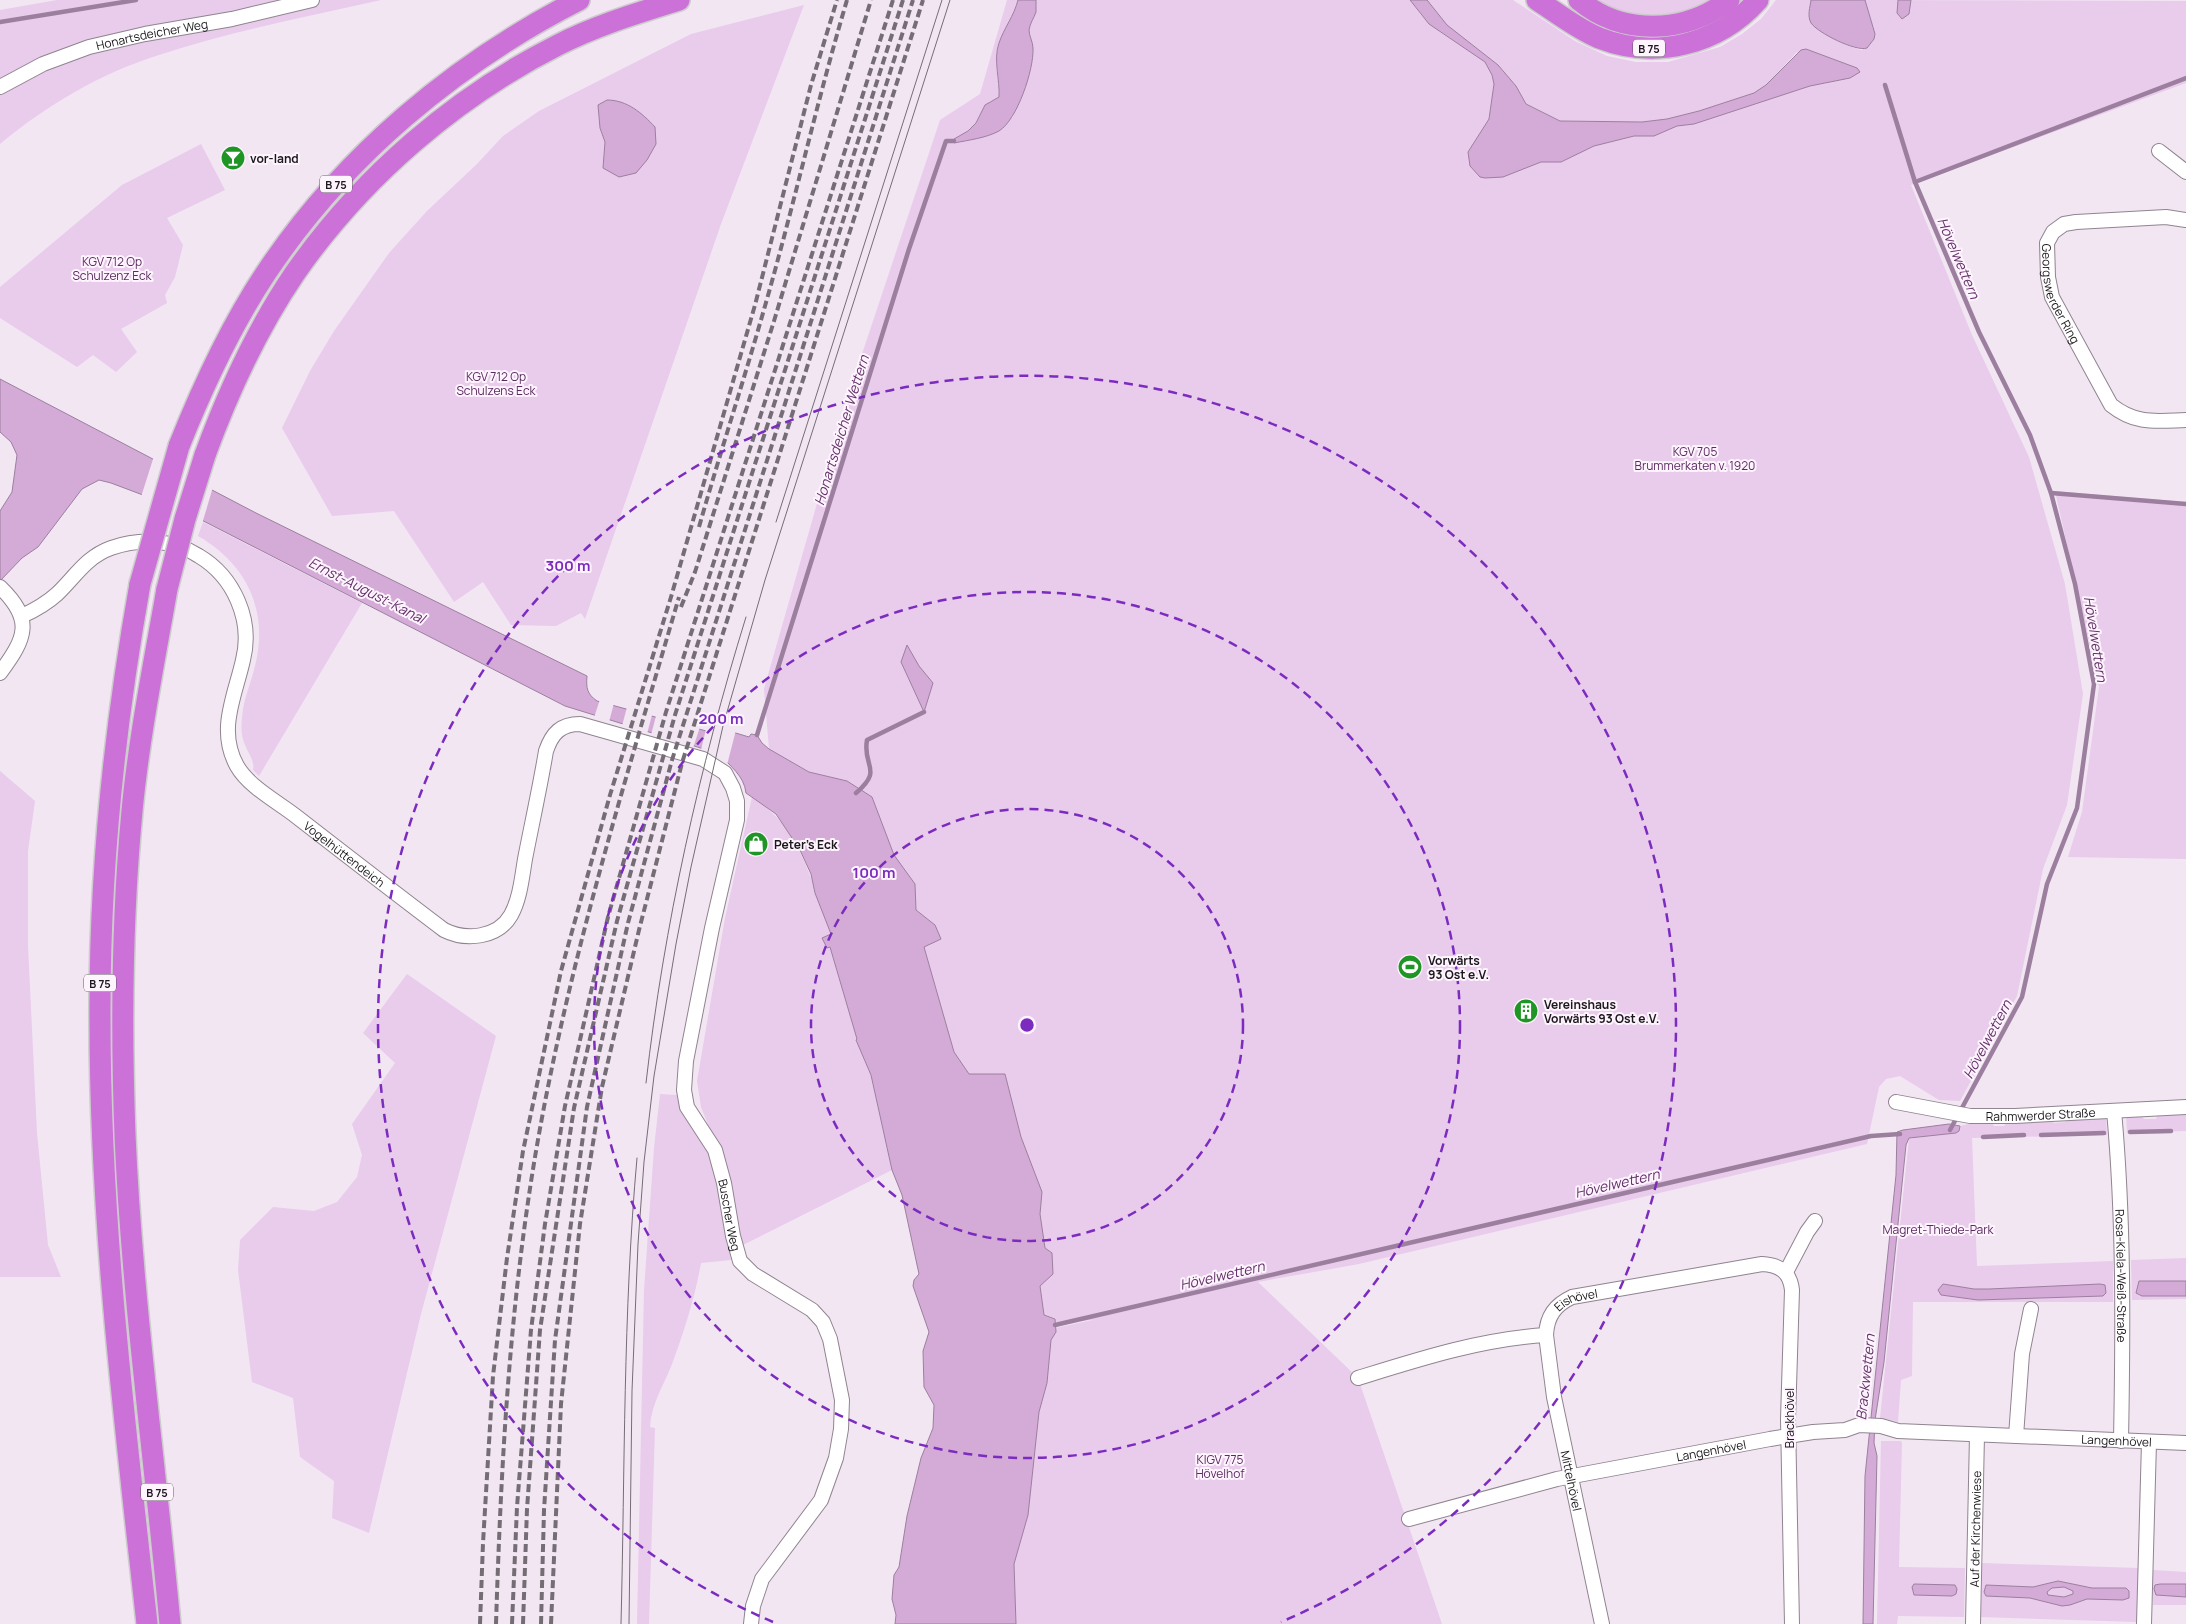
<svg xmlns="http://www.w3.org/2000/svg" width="2186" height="1624" font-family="Manrope,sans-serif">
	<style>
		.green { fill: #e9cbec; fill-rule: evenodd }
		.water { fill: #d4abd7; stroke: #9c7f9f; fill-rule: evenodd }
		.pier { fill: #f2e6f3 }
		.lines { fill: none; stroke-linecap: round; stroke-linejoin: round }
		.stream { stroke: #9c7f9f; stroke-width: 4.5 }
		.minor-casing { stroke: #8f848f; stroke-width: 16 }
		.highway-casing { stroke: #cdcccd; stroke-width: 24 }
		.minor { stroke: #fff; stroke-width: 14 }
		.highway { stroke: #cc71d7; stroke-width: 21 }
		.tram { stroke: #756d76; stroke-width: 1 }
		.rail { stroke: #756d76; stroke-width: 4; stroke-dasharray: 8 4; stroke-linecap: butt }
		.highway-bridge-casing { stroke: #cdcccd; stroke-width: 24; stroke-linecap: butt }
		.highway-bridge { stroke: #cc71d7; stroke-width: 21 }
		.ring { fill: none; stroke: #7b2cbf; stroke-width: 2.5; stroke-dasharray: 9 6 }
		.labels { text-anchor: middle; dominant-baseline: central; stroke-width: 4; stroke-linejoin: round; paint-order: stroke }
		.shield { fill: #fef4fe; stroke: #5f5960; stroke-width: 1 }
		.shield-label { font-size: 11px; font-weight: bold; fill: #1b171c }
		.street-label { font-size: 12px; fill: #1b171c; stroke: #fef4fe }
		.poi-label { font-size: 12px; font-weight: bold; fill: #1b171c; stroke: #fef4fe; text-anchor: start }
		.park-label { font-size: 12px; fill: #5b2a61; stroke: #fef4fe }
		.water-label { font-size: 14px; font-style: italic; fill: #633168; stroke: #fef4fe }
		.centre { fill: #7b2cbf; stroke: #fef4fe; stroke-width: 2.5 }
		.ring-label { font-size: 15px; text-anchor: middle; font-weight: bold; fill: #7b2cbf; stroke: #fef4fe; stroke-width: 4; stroke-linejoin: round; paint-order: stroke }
	</style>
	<rect width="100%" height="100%" fill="#f2e6f3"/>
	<g class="green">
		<path d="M57,0H381C307,17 231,31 159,55C101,73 47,105 0,144V10Z"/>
		<path d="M1007,0H1018C1013,20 997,38 996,58C996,71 999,84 999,97L997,100L990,101L976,123L968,131L954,139L1013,117L1033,48L1029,35V26L1036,12V0H1410L1421,15L1440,32L1485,62L1492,75L1494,84L1489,119L1468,152L1533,164L1541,162H1561L1594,146L1634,136H1654L1677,126L1694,124L1810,86L1827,83L1797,52L1766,85L1754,93L1699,111L1667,119L1642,122L1560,121L1526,104L1516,86L1498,65L1447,25L1427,0H1513L1575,41L1607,56L1636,62H1668L1720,47L1742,34L1761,19L1776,0H1811C1810,5 1808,11 1809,16C1811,30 1849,48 1862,50L1874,39L1875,34L1865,0L2186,1V83L1911,185L1972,335L2029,457L2065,584L2083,694L2067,805L2043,869L2017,996L1960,1101L1939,1100L1900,1076L1886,1079L1879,1087L1867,1144L1359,1264L1258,1282L1358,1378L1442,1624H1016L1014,1564L1028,1515L1039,1412L1047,1383L1051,1340L1055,1328L1093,1320L1055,1322V1318L1044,1315L1040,1286L1052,1253L1045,1248L1040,1214L1042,1192L1021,1137L1005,1074H969L954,1052L924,947L941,939L935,925L916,910L915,884L894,855L872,797L847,781L810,772L769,749L764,689L846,402L940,120L980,94ZM907,645L919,666L933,683L924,711L914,686Z"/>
		<path d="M1591,0H1716C1692,15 1651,23 1624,15C1613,11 1602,5 1591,0Z"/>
		<path d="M804,5L721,224L585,619L581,613L556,626L511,625L483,582L454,602L394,511L332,516L282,428L310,371L334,331L389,253L427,211L477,164L503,136L539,111L691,34ZM598,105L619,177L603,168L605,141L600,128Z"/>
		<polygon points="201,144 225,190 167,218 183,245 175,277 165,295 167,303 121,329 137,352 116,372 93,355 77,367 0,318 0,287 122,185"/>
		<polygon points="2055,491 2186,502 2186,859 2068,857 2082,812 2099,687"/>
		<path d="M203,522L362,603L259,776L253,770C255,761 248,753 245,745C241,736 241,727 242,718C243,700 251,683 255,666C269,611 247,564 198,536Z"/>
		<polygon points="0,771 35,801 28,851 28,946 37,1133 48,1245 61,1277 0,1277"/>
		<path d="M752,797C804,830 810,882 831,934L822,938L830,947L857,1039L856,1040L871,1075L892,1170L741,1246L726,1164L720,1145L709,1127L701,1107L697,1081L725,918Z"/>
		<polygon points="407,974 496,1036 421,1314 369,1533 332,1518 334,1481 300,1457 293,1398 252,1382 238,1270 240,1240 273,1207 314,1211 337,1202 357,1177 362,1155 352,1124 395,1063 363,1033"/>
		<path d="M660,1094L677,1095L681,1108L714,1158L731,1260L701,1263C695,1297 684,1332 672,1364C664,1385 651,1404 650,1427L655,1428L649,1624H637L644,1290L654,1148Z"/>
		<polygon points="2186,1113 2186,1131 2127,1133 2126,1114 2140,1114 2144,1119 2156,1119 2158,1114"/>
		<path d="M2069,1117L2106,1118L2107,1135L1972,1138L1977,1266L2113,1261V1302H1913L1912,1376L1901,1380L1898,1422L1880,1418L1909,1138L1956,1133L1959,1131L1960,1126C1970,1124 1979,1121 1990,1120L1994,1126H2004L2008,1120L2048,1118L2054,1123L2065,1122Z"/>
		<polygon points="2186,1258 2186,1299 2132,1300 2131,1260"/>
		<polygon points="1881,1441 1901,1441 1902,1443 1899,1567 1965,1568 1964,1617 1898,1616 1897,1624 1877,1624"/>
		<polygon points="1982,1563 2138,1568 2137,1622 1981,1617"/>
		<polygon points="2153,1570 2186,1572 2186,1605 2153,1605"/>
	</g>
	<g class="water">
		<path d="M1018,0H1036C1036,4 1036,8 1036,12C1034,18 1030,23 1029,30C1029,36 1033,42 1033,48C1034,70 1017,120 999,131C986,138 969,140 954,143V139L968,131L976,123L985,105L999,97C1000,79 993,60 999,43C1004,28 1014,16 1018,0Z"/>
		<polygon points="1410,0 1427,0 1447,25 1498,65 1516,86 1526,104 1560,121 1642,122 1667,119 1699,111 1754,93 1766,85 1801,50 1806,49 1857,68 1860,72 1850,78 1810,86 1694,124 1677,126 1654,136 1634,136 1594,146 1561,162 1541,162 1503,177 1485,178 1480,177 1470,166 1468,152 1489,119 1494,84 1492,75 1485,62 1429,24"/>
		<path d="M1811,0H1865L1875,34L1874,39L1867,48C1856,52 1818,33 1811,23C1807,15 1810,8 1811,0Z"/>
		<polygon points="1898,0 1911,0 1909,14 1902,19 1897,13"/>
		<path d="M607,100C627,100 642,113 655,127L656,144L647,160L636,173L619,177L603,168L605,142L600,128L598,105Z"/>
		<path d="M0,379L256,513L587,676C586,688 587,694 597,701L728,737L729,731L749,737L751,734L757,735L762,743L769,749L809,772L847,781L872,797L894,855L915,884L916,910L935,925L941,939L924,947L954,1052L969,1074H1005L1021,1137L1042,1192L1040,1214L1045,1248L1052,1253L1053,1274L1040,1286L1044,1315L1055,1319L1056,1332L1051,1340L1047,1383L1039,1412L1028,1515L1014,1564L1016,1624H895L896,1615L892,1599L894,1575L899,1567L907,1516L921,1458L933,1428L934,1405L924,1387L923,1351L929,1332L913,1286L914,1280L919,1274L902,1195L892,1170L871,1075L856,1040L857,1039L830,947L827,948L822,938L831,934L815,893L811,874L800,850L776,814L746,793C744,775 730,767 720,754L565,706L180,509L111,483L99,480L82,489L38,547L22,558L0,581V511L12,492L17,455L11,442L0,432Z"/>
		<polygon points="907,645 919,666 933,683 924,712 901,662"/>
		<polygon points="1949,1124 1960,1126 1959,1131 1956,1133 1909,1138 1906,1145 1884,1362 1875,1420 1874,1443 1877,1456 1873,1624 1863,1624 1865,1476 1896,1175 1897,1132 1903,1130"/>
		<polygon points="2139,1281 2186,1281 2186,1296 2142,1296 2136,1293"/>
		<polygon points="1943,1284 1974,1289 1989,1289 2100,1284 2105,1285 2106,1293 2103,1296 1978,1300 1941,1295 1938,1290"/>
		<path d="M2058,1581L2092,1588H2126L2129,1591V1598L2123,1600L2087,1599L2070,1605L2062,1606L2030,1598L1986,1596L1984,1592L1986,1585L2033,1587ZM2064,1587L2073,1591V1594L2064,1597L2048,1595L2047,1592L2052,1588Z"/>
		<polygon points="1914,1584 1955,1585 1957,1589 1956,1594 1952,1596 1914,1595 1912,1587"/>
		<polygon points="2160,1584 2186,1584 2186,1597 2156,1595 2154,1589 2155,1585"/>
	</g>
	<g class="pier">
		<polygon points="154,456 213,487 202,524 179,511 141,497"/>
		<polygon points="600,699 614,703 609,722 594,718"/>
		<polygon points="627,707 652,715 647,734 622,726"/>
		<polygon points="656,716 700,727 693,748 651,735"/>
		<polygon points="706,729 726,734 729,729 736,730 727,765 718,756 701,750"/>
	</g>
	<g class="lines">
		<g class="stream">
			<polyline points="0,22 136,0"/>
			<polyline points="1885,85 1915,182 1979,332 2030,435 2051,493 2075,584 2094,684 2077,808 2047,884 2022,997 1950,1130"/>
			<polyline points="1915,182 2186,78"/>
			<polyline points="2051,493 2186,504"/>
			<polyline points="757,735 909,249 946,141 954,141"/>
			<path d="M856,793C884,769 862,767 867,740L924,712"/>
			<polyline points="2130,1132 2171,1131"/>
			<polyline points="2041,1135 2104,1133"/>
			<polyline points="1983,1137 2024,1135"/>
			<polyline points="1055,1325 1871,1136 1900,1134"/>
		</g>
		<defs>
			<g id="minor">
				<path id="s1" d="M0,87L43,64L89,47L145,34L232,19L312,0"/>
				<polyline points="2159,151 2186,172"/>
				<path id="s2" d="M2186,220L2166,217L2076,222L2064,224L2053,232L2047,243L2048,277L2052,297L2111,405C2136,425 2156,421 2186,420"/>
				<path d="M0,587C34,620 26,638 0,673"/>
				<path id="s3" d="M22,616C35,610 46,604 57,594C75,577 86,557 111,548C140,538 173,539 199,556C234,577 253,620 243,660C235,696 217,730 237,766C249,787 278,802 297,817C346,855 395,893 444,930C466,941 498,938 511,915C520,899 522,877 525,859C532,823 540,787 546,751C552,733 561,724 580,724L703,759L725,773L733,788L737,801V820L712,928L686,1061L684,1090L687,1107L715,1150L724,1183L733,1236L740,1261L753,1274L812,1310L823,1322L830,1339L842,1400L841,1429L836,1458L821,1500L762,1579L753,1606L751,1624"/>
				<path id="s4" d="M1896,1102L1970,1116H2015L2186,1107"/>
				<path id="s5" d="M2114,1111C2124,1220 2123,1331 2121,1441"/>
				<polyline points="1786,1272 1807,1232 1815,1221"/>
				<path id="s6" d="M1546,1335L1554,1397L1602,1624"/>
				<path id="s7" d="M1358,1378C1419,1359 1481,1339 1546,1335C1547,1316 1555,1305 1572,1297L1762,1264C1780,1265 1790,1272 1792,1290L1788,1419L1792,1624"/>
				<polyline points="2016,1436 2022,1354 2031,1309"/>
				<path id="s8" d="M1409,1519L1557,1479L1770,1439L1813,1432L1845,1430L1859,1425L1881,1426L1898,1431L2186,1443"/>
				<path id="s9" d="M1973,1624L1977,1435"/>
				<polyline points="2144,1624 2149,1442"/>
			</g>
			<g id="highway">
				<path d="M1537,0C1557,13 1577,29 1599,38C1655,60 1718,45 1758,0"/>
				<path d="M1579,0C1622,36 1685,34 1729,0"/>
				<path d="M179,446C203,386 230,327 266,273C343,157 455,63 579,0"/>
				<path d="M205,455C228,392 257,329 295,273C362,177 455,97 558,45C597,25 638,13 679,0"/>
				<path d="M140,584C114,729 99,875 100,1022C100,1223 125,1425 147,1624"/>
				<path d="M167,589C154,663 139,737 132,811C122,917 121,1029 125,1135C132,1298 155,1461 170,1624"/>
			</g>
		</defs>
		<use href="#minor" class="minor-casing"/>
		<use href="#highway" class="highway-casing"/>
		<use href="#minor" class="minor"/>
		<use href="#highway" class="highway"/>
		<g class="tram">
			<polyline points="776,522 942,0"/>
			<path d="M646,1083C664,925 699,769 746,617"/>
			<path d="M621,1624C625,1468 623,1313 637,1158"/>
			<polyline points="629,1624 632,1391 638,1244 644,1162 654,1076 676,944 691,867 723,726 765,580 950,0"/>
		</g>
		<g class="rail">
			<path d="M699,527C720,453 744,380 765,306C794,205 817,101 847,0"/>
			<polyline points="681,607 695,572 774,321 871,0"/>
			<polyline points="480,1624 483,1543 493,1376 507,1258 523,1151 561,971 610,795 671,597 755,305 811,85 837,0"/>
			<path d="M496,1624C501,1466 509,1313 535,1157C567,967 625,782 679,597"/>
			<polyline points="512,1624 517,1507 531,1330 545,1224 565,1106 608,917 666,712 893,0"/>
			<polyline points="523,1624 527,1509 540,1330 574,1108 617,921 675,715 903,0"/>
			<polyline points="541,1624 544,1510 555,1340 587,1107 628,923 672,760 913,0"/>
			<polyline points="551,1624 561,1404 580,1224 602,1087 639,930 682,763 923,0"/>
		</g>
		<defs>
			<g id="highway-bridge">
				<polyline points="140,584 179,446"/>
				<polyline points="167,589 185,519 205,455"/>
			</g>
		</defs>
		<use href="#highway-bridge" class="highway-bridge-casing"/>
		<use href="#highway-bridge" class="highway-bridge"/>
	</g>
	<g class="ring">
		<circle cx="1027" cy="1025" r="216"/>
		<circle cx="1027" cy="1025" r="433"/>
		<path d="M773 1622A649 649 0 1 1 1281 1622"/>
	</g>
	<defs>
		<symbol id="bar-disc" viewBox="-11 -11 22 22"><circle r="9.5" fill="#1e9525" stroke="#fef4fe"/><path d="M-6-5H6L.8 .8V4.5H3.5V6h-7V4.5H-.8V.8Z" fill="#fff"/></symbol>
		<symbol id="shop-disc" viewBox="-11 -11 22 22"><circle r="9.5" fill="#1e9525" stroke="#fef4fe"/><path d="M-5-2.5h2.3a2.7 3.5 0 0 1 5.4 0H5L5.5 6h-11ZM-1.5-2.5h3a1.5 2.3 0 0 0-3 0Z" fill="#fff"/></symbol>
		<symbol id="stadium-disc" viewBox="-11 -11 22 22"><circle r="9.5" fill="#1e9525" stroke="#fef4fe"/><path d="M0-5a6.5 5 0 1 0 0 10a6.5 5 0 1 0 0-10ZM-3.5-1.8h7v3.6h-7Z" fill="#fff"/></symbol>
		<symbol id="building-disc" viewBox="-11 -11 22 22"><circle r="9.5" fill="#1e9525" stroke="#fef4fe"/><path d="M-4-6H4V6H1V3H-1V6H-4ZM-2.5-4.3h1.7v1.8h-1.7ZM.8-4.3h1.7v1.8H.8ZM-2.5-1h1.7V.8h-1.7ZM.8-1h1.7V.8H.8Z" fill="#fff"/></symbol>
	</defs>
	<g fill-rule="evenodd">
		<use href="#bar-disc" x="219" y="144" width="28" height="28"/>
		<use href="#shop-disc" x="742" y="830" width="28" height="28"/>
		<use href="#stadium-disc" x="1396" y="953" width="28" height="28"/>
		<use href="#building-disc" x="1512" y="997" width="28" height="28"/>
	</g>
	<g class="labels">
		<g class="shield">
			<rect x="1633" y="39.5" width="32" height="17" rx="4"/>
			<rect x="320" y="175.5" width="32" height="17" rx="4"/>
			<rect x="84" y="974.5" width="32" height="17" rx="4"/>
			<rect x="141" y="1483.5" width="32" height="17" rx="4"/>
		</g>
		<g class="shield-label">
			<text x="1649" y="48">B 75</text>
			<text x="336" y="184">B 75</text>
			<text x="100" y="983">B 75</text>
			<text x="157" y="1492">B 75</text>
		</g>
		<g class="street-label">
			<text stroke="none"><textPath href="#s1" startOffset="162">Honartsdeicher Weg</textPath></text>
			<text stroke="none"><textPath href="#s2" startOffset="202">Georgswerder Ring</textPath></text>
			<text stroke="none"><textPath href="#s3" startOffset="574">Vogelhüttendeich</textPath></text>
			<text stroke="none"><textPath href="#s4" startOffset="146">Rahmwerder Straße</textPath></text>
			<text stroke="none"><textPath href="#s3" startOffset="1604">Buscher Weg</textPath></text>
			<text stroke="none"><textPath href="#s5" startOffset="165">Rosa-Kiela-Weiß-Straße</textPath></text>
			<text stroke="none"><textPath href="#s7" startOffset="245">Eishövel</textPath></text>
			<text transform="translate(1789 1418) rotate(-90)">Brackhövel</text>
			<text stroke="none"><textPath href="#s8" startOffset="719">Langenhövel</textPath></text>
			<text stroke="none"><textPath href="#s8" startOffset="310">Langenhövel</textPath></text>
			<text stroke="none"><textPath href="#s6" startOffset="148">Mittelhövel</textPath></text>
			<text stroke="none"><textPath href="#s9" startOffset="95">Auf der Kirchenwiese</textPath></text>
		</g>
		<g class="poi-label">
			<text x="250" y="158">vor-land</text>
			<text x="774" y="844">Peter's Eck</text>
			<text x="1428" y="960">Vorwärts<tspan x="1428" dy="14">93 Ost e.V.</tspan></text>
			<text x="1544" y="1004">Vereinshaus<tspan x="1544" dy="14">Vorwärts 93 Ost e.V.</tspan></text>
		</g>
		<g class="park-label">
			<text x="112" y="261">KGV 712 Op<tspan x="112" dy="14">Schulzenz Eck</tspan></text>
			<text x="496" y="376">KGV 712 Op<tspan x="496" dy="14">Schulzens Eck</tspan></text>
			<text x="1695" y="451">KGV 705<tspan x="1695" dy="14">Brummerkaten v. 1920</tspan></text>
			<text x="1938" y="1229">Magret-Thiede-Park</text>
			<text x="1220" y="1459">KlGV 775<tspan x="1220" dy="14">Hövelhof</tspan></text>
		</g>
		<g class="water-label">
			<text transform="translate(1959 258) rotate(67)">Hövelwettern</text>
			<text transform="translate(841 430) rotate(-73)">Honartsdeicher Wettern</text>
			<text transform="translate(367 590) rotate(27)">Ernst-August-Kanal</text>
			<text transform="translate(2096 639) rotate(81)">Hövelwettern</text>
			<text transform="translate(1987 1039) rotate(-62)">Hövelwettern</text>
			<text transform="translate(1617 1183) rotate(-13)">Hövelwettern</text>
			<text transform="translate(1222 1275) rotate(-13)">Hövelwettern</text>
			<text transform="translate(1865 1377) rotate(-84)">Brackwettern</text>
		</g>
	</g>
	<circle cx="1027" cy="1025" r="8" class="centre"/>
	<g class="ring-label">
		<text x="568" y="571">300 m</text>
		<text x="721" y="724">200 m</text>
		<text x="874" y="878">100 m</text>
	</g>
</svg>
